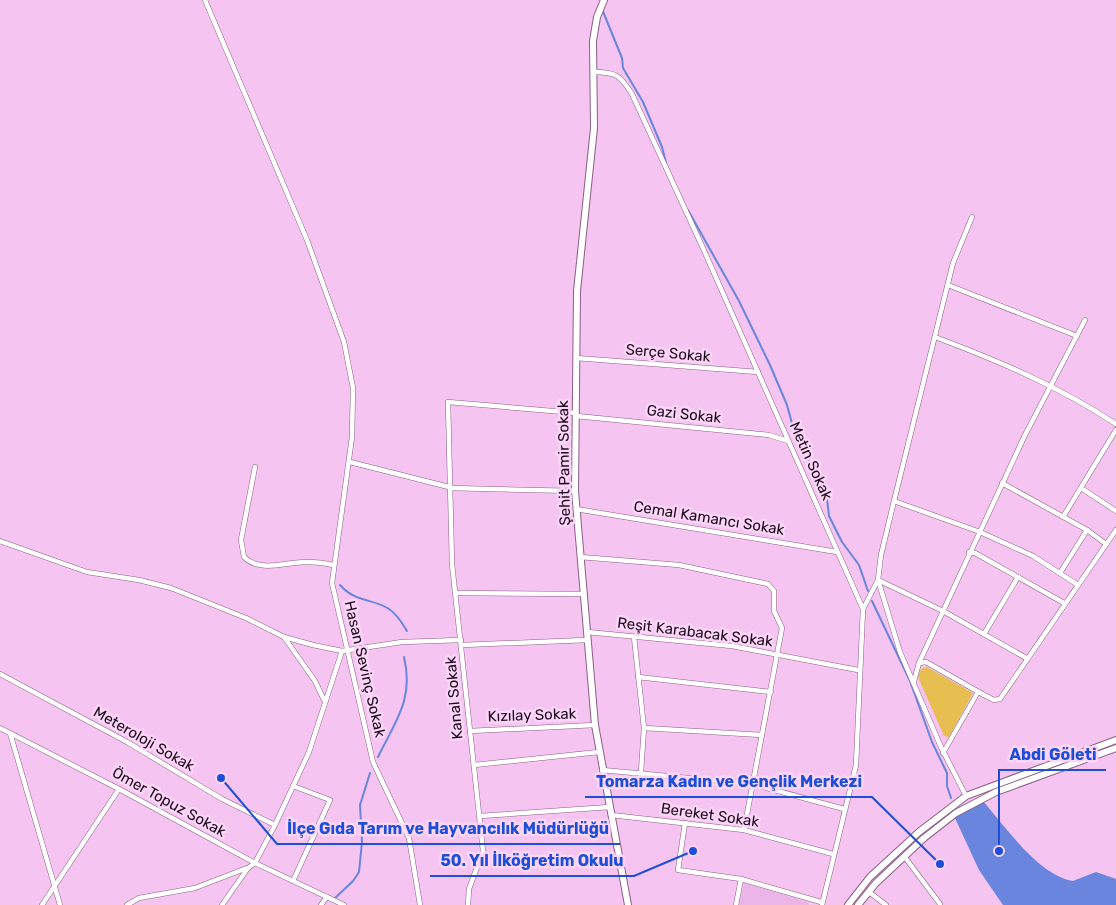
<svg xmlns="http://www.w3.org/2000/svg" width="1116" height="905" font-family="Rubik,sans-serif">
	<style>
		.built { fill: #ebb5e7 }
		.green { fill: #e7bf51 }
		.water { fill: #6985dd }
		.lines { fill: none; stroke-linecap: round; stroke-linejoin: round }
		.stream { stroke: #6985dd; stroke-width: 2 }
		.street-casing { stroke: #8b6087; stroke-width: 5.5 }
		.secondary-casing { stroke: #8b6087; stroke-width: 8 }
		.street { stroke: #fff; stroke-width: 4.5 }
		.secondary { stroke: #fff; stroke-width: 6 }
		.labels { text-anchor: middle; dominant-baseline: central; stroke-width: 5; stroke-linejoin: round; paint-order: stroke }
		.street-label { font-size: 15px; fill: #1c0c1b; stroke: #fcd5f9 }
		.leader { fill: none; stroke: #1d4ed8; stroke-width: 2 }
		.callout-dot { fill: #1d4ed8; stroke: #fcd5f9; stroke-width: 2 }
		.callout-label { font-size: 16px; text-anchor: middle; font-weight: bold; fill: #1d4ed8; stroke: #fcd5f9; stroke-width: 5; stroke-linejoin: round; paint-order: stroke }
	</style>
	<rect width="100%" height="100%" fill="#f5c4f0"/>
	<polygon class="built" points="744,883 808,902 809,905 739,905"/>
	<polygon class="green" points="927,667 973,693 949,737 944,736 918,677 921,669"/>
	<path class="water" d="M982,800C1005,826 1038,875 1073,881L1096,872L1116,879V905H1003L979,870L955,818Z"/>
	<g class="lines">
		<g class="stream">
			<polyline points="602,9 622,58 623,68 643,102 662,147 666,163"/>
			<polyline points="688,210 739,301 770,365 787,405 793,427 827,499 829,516 842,542 859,565 868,591"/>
			<path d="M340,585C356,603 372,598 389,609C398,615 402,623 407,631"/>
			<polyline points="872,601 910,681 932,742 947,773 947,786 951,798"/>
			<path d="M378,757C396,720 414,699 404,657"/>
			<polyline points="334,899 353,881 359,872 362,842 360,805 370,773"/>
		</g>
		<defs>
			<g id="street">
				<polyline points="205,0 307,240 344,342 353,388 352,437 332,583 373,762 409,838 420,905"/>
				<path d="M593,72C616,72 620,75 632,94L702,246L863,609L856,765L822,905"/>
				<polyline points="948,285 1077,336"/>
				<path d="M935,337C999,361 1060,387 1116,424"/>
				<polyline points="576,358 758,372"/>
				<polyline points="576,416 769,435 788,441"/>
				<polyline points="350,462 449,487"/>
				<path d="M255,467L241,540L244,557C260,573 286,562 306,562C315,562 325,563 333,565"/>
				<polyline points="1002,483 1087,530 1106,544"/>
				<polyline points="449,488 575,491"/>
				<polyline points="1081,488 1116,511"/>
				<polyline points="894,501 980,532 1033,556 1078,585"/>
				<polyline points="576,509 837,552"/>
				<polyline points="1063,517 1116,430"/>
				<polyline points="0,541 87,572 139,580 171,588 246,618 284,637 313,645 342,651 402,642 461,640"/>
				<polyline points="969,552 975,553 1064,603"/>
				<polyline points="580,557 679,565 768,584 774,591 774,611 782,628 744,830"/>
				<polyline points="1060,573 1087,530"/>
				<polyline points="456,593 583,594"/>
				<polyline points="863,609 878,580 943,611 1028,659"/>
				<polyline points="587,632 732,646 858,670"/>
				<polyline points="984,634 1018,577"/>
				<polyline points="284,637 315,681 324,700"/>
				<polyline points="634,637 644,728 641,772"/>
				<polyline points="462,645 587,640"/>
				<polyline points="919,663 926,662 984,695 994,700 1000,699 1116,530"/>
				<polyline points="0,674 127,742 222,799 275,825"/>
				<polyline points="638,677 771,692"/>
				<polyline points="914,681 919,663 1025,435 1085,320"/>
				<polyline points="0,728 119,789 255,863 344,905"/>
				<polyline points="644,728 762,735"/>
				<polyline points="470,731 595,725"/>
				<polyline points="10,733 60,905"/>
				<polyline points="943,753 978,692"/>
				<polyline points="474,765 599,752"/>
				<polyline points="602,770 752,784 844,809"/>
				<polyline points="966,796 941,747 900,652 878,580 881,555 894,501 953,263 972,217"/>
				<polyline points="611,815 744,830 833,854"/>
				<polyline points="480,816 610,807"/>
				<polyline points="685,823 678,870 741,879 821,902"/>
				<polyline points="904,856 940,904"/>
				<polyline points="293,881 330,800 293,786"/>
				<polyline points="869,892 886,905"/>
				<polyline points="42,905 119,789"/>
				<polyline points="127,905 139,898 195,888 247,868"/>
				<polyline points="222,905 248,868 255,863 275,825 309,752 342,651"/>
				<polyline points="321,905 327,897"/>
				<polyline points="468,905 469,889 483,851 452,564 448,402 576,413"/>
				<polyline points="736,905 741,879"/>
			</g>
			<g id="secondary">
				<polyline points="604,0 597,17 593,41 594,128 577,291 575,491 595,725 628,905"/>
				<polyline points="848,905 870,877 919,832 966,796 1116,740"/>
				<polyline points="858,905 876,883 924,838 956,813 996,792 1116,748"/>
			</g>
		</defs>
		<use href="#street" class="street-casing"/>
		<use href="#secondary" class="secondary-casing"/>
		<use href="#street" class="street"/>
		<use href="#secondary" class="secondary"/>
	</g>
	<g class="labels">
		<g class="street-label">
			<text transform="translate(668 353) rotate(5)">Serçe Sokak</text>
			<text transform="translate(684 414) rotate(6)">Gazi Sokak</text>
			<text transform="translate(811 461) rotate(66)">Metin Sokak</text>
			<text transform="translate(564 463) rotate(-91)">Şehit Pamir Sokak</text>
			<text transform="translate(709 518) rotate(9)">Cemal Kamancı Sokak</text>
			<text transform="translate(695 632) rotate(7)">Reşit Karabacak Sokak</text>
			<text transform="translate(365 669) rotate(77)">Hasan Sevinç Sokak</text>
			<text transform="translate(454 698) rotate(-95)">Kanal Sokak</text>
			<text transform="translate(532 715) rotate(-2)">Kızılay Sokak</text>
			<text transform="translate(144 739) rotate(30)">Meteroloji Sokak</text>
			<text transform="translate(169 802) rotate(29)">Ömer Topuz Sokak</text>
			<text transform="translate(710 815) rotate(8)">Bereket Sokak</text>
		</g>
	</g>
	<path class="leader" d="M999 851L999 770H1106M940 864L872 797H585M221 778L277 844H620M693 851L634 876H430"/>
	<g class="callout-dot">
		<circle cx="999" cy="851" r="5"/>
		<circle cx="940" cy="864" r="5"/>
		<circle cx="221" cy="778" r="5"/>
		<circle cx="693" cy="851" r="5"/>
	</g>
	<g class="callout-label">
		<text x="1053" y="760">Abdi Göleti</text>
		<text x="729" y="787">Tomarza Kadın ve Gençlik Merkezi</text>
		<text x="448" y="834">İlçe Gıda Tarım ve Hayvancılık Müdürlüğü</text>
		<text x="532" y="866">50. Yıl İlköğretim Okulu</text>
	</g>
</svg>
